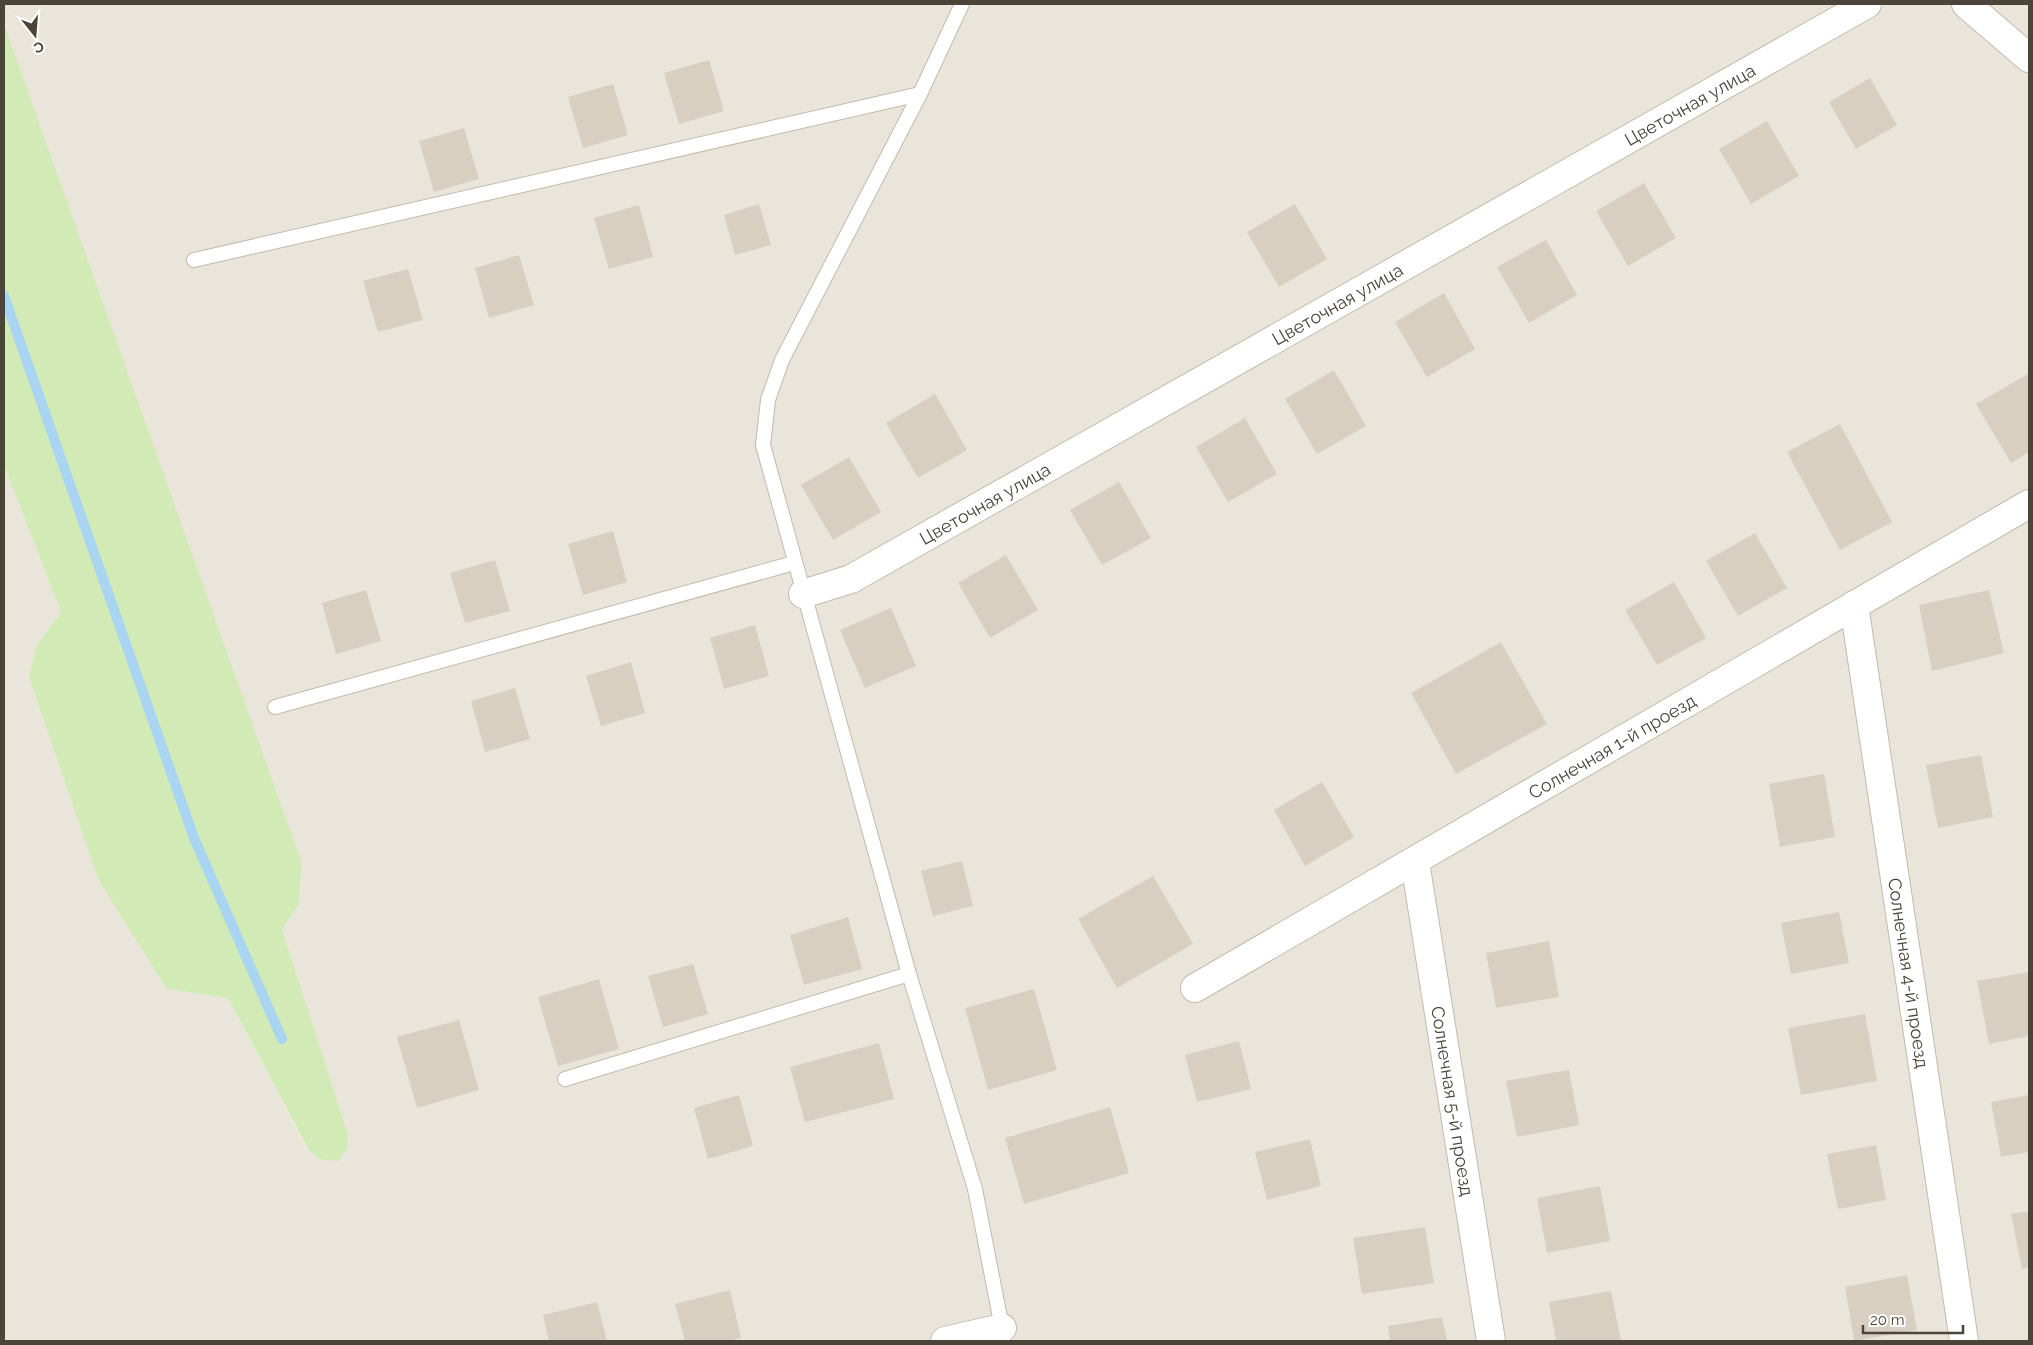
<svg xmlns="http://www.w3.org/2000/svg" width="2033" height="1345" font-family="Raleway,sans-serif">
	<style>
		.residential { fill: #eae5da }
		.green { fill: #d2eab5 }
		.lines { fill: none; stroke-linecap: round; stroke-linejoin: round }
		.stream { stroke: #a9d4f2; stroke-width: 10 }
		.building { fill: #d8cfc1 }
		.lane-casing { stroke: #c2bbae; stroke-width: 16 }
		.street-casing { stroke: #c2bbae; stroke-width: 30 }
		.lane { stroke: #fff; stroke-width: 14 }
		.street { stroke: #fff; stroke-width: 28 }
		.labels { text-anchor: middle; dominant-baseline: central; stroke-width: 4.5; stroke-linejoin: round; paint-order: stroke }
		.street-label { font-size: 18px; fill: #4b4439; stroke: #fff }
	</style>
	<rect width="100%" height="100%" fill="#f6f3ec"/>
	<polygon class="residential" points="4,4 2029,4 2029,1341 4,1341 4,465 61,612 37,645 167,989 228,998 307,1149 348,1134 282,929 298,906 4,24"/>
	<polygon class="green" points="4,24 302,864 298,906 282,929 348,1134 347,1150 338,1161 320,1159 308,1149 228,998 167,989 99,881 29,677 37,645 61,612 4,465"/>
	<g class="lines">
		<polyline class="stream" points="4,296 194,838 282,1039"/>
	</g>
	<g class="building">
		<polygon points="709,60 724,111 679,124 664,73"/>
		<polygon points="1870,78 1897,125 1856,149 1829,102"/>
		<polygon points="613,84 628,135 583,148 568,97"/>
		<polygon points="1767,121 1799,176 1751,204 1719,149"/>
		<polygon points="464,128 479,179 434,192 419,141"/>
		<polygon points="1644,183 1676,238 1628,266 1596,211"/>
		<polygon points="759,204 771,245 735,255 724,215"/>
		<polygon points="1295,204 1327,259 1279,287 1247,232"/>
		<polygon points="639,205 653,257 609,269 594,218"/>
		<polygon points="1546,240 1577,295 1529,323 1497,267"/>
		<polygon points="519,255 534,305 489,318 475,268"/>
		<polygon points="408,269 423,320 378,332 363,281"/>
		<polygon points="1444,293 1475,349 1427,377 1395,322"/>
		<polygon points="1334,370 1366,426 1317,454 1285,399"/>
		<polygon points="2028,374 2029,452 2011,463 1976,404"/>
		<polygon points="935,394 967,450 918,478 886,423"/>
		<polygon points="1245,418 1277,474 1228,502 1196,447"/>
		<polygon points="1840,424 1892,522 1840,550 1787,452"/>
		<polygon points="849,457 881,512 833,540 801,485"/>
		<polygon points="1119,482 1151,538 1102,565 1070,510"/>
		<polygon points="613,531 627,582 583,595 568,544"/>
		<polygon points="1755,533 1787,588 1738,616 1706,561"/>
		<polygon points="1006,555 1038,610 990,638 958,583"/>
		<polygon points="495,560 510,611 465,623 450,573"/>
		<polygon points="1674,582 1706,638 1657,665 1625,610"/>
		<polygon points="366,590 381,641 336,654 322,603"/>
		<polygon points="1989,590 2004,653 1932,671 1919,605"/>
		<polygon points="891,608 916,666 865,688 840,630"/>
		<polygon points="755,625 769,676 724,689 710,638"/>
		<polygon points="1501,642 1547,724 1456,774 1411,693"/>
		<polygon points="631,662 645,713 601,726 586,676"/>
		<polygon points="515,688 530,739 485,752 471,701"/>
		<polygon points="1981,755 1993,817 1938,828 1926,765"/>
		<polygon points="1824,774 1835,837 1780,847 1769,784"/>
		<polygon points="1322,782 1354,837 1305,866 1274,810"/>
		<polygon points="962,861 973,906 933,916 921,871"/>
		<polygon points="1153,876 1193,944 1117,988 1078,919"/>
		<polygon points="1839,912 1849,963 1791,974 1781,923"/>
		<polygon points="848,917 862,969 804,985 790,935"/>
		<polygon points="1549,941 1559,997 1496,1008 1486,953"/>
		<polygon points="693,964 708,1014 663,1027 648,976"/>
		<polygon points="2029,972 2029,1036 1989,1044 1977,981"/>
		<polygon points="599,979 619,1049 558,1066 538,997"/>
		<polygon points="1034,989 1057,1070 988,1090 965,1008"/>
		<polygon points="1865,1014 1877,1081 1801,1095 1788,1028"/>
		<polygon points="459,1020 479,1090 417,1108 397,1037"/>
		<polygon points="1239,1041 1251,1089 1197,1102 1185,1055"/>
		<polygon points="879,1043 894,1099 805,1122 790,1067"/>
		<polygon points="1569,1070 1579,1125 1517,1137 1506,1081"/>
		<polygon points="739,1095 753,1146 708,1159 694,1108"/>
		<polygon points="2029,1095 2029,1152 2001,1157 1991,1102"/>
		<polygon points="1110,1107 1129,1173 1024,1204 1005,1138"/>
		<polygon points="1310,1139 1321,1186 1267,1200 1255,1152"/>
		<polygon points="1876,1145 1886,1200 1838,1209 1827,1154"/>
		<polygon points="1600,1186 1610,1241 1547,1253 1537,1198"/>
		<polygon points="2029,1211 2029,1267 2022,1269 2011,1214"/>
		<polygon points="1425,1227 1434,1283 1362,1294 1353,1238"/>
		<polygon points="1907,1275 1917,1330 1854,1341 1845,1287"/>
		<polygon points="730,1290 741,1338 730,1341 685,1341 675,1304"/>
		<polygon points="1611,1291 1621,1341 1556,1341 1549,1302"/>
		<polygon points="597,1302 607,1341 549,1341 543,1315"/>
		<polygon points="1442,1317 1447,1341 1390,1341 1388,1326"/>
	</g>
	<g class="lines">
		<defs>
			<g id="lane">
				<polyline points="962,4 920,94 782,360 768,400 763,445 909,974 975,1189 1003,1333"/>
				<polyline points="194,260 920,94"/>
				<polyline points="275,707 794,563"/>
				<polyline points="565,1079 909,974"/>
			</g>
			<g id="street">
				<polyline points="1966,4 2029,58"/>
				<path id="s1" d="M803,594L851,579L1867,4"/>
				<path id="s2" d="M1854,605L1964,1341"/>
				<path id="s3" d="M1415,862L1491,1341"/>
				<path id="s4" d="M1195,988L2029,504"/>
				<polyline points="945,1341 1002,1328"/>
			</g>
		</defs>
		<use href="#lane" class="lane-casing"/>
		<use href="#street" class="street-casing"/>
		<use href="#lane" class="lane"/>
		<use href="#street" class="street"/>
	</g>
	<g class="labels">
		<g class="street-label">
			<text stroke="none"><textPath href="#s1" startOffset="1014">Цветочная улица</textPath></text>
			<text stroke="none"><textPath href="#s1" startOffset="609">Цветочная улица</textPath></text>
			<text stroke="none"><textPath href="#s1" startOffset="204">Цветочная улица</textPath></text>
			<text stroke="none"><textPath href="#s4" startOffset="482">Солнечная 1-й проезд</textPath></text>
			<text stroke="none"><textPath href="#s2" startOffset="372">Солнечная 4-й проезд</textPath></text>
			<text stroke="none"><textPath href="#s3" startOffset="242">Солнечная 5-й проезд</textPath></text>
		</g>
	</g>
	<rect width="2033" height="1345" fill="none" stroke="#4b4439" stroke-width="10"/>
	<g transform="translate(35 35) rotate(163)" stroke="#ffffff" stroke-width="4" paint-order="stroke">
	<path d="M0-4L9 19L0 12L-9 19Z" fill="#4b4439"/>
	<text y="-8" font-size="14" font-weight="bold" text-anchor="middle" fill="#4b4439">С</text>
	</g>
	<path d="M1863 1325v8h100v-8" fill="none" stroke="#4b4439" stroke-width="2.5"/>
	<text x="1870" y="1325" font-size="15" fill="#4b4439" stroke="#ffffff" stroke-width="4" paint-order="stroke">20 m</text>
</svg>
